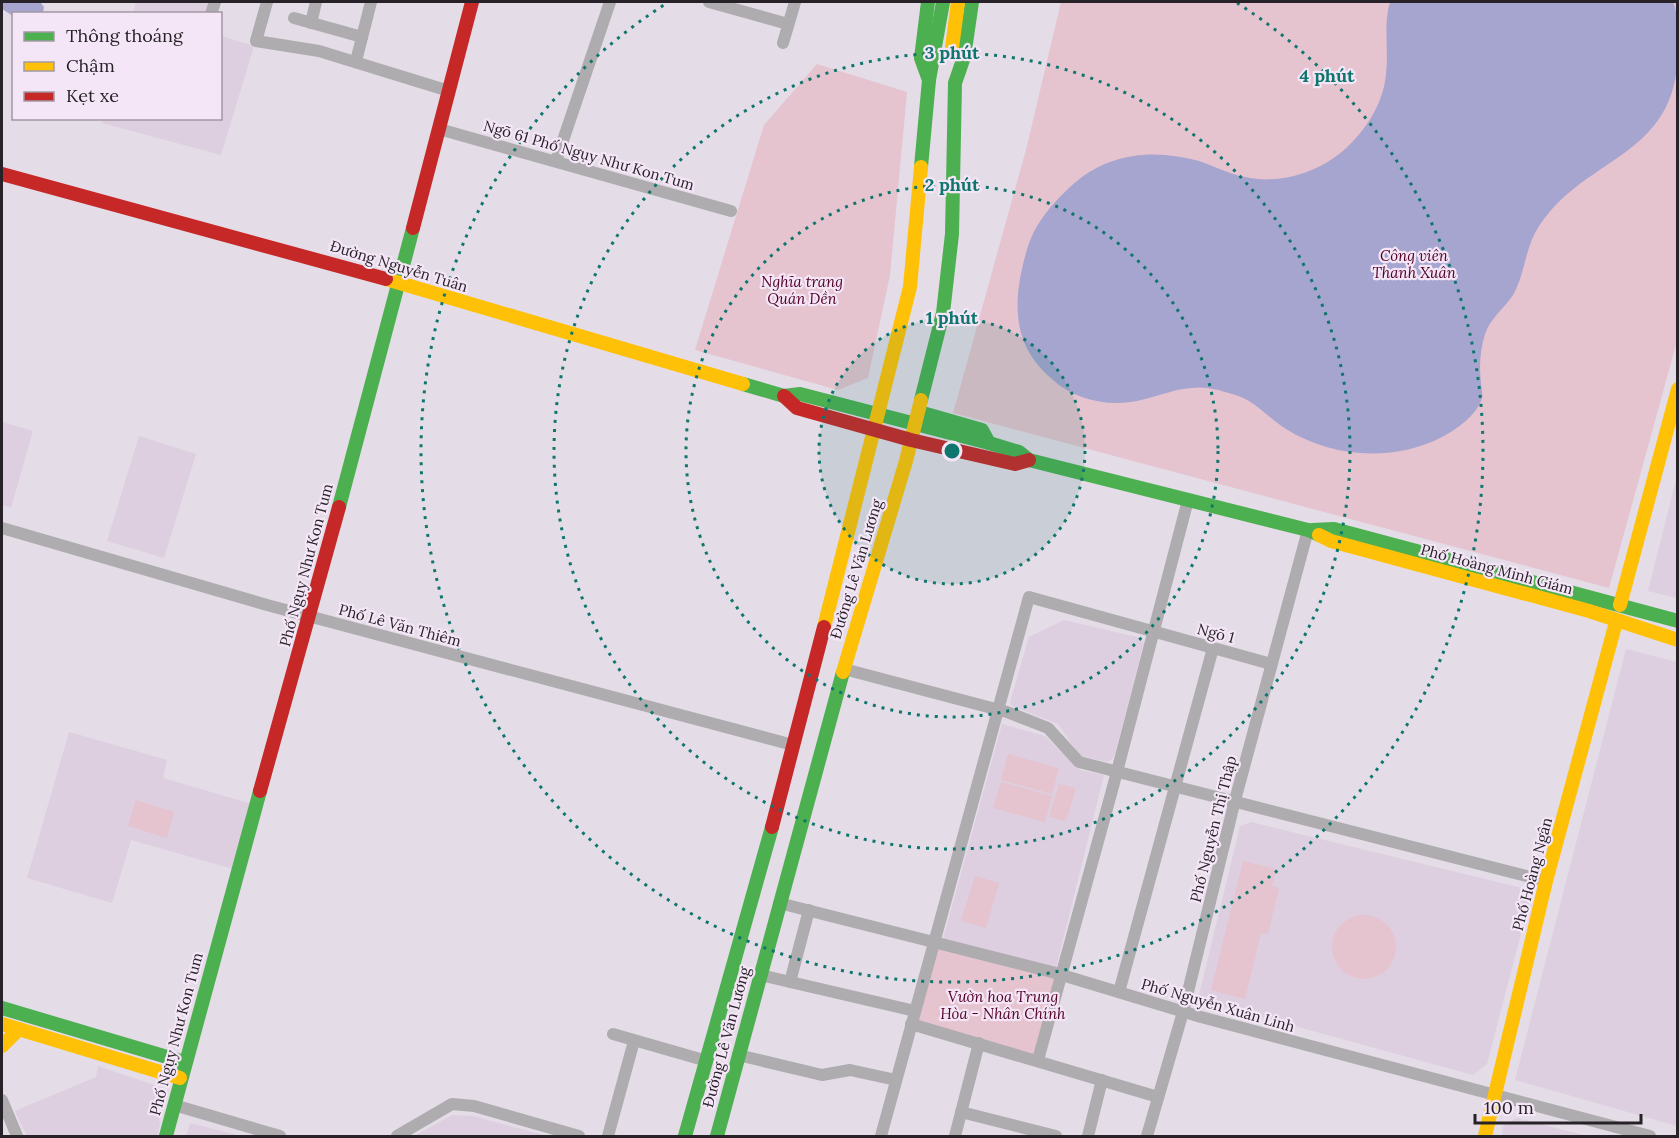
<svg xmlns="http://www.w3.org/2000/svg" width="1679" height="1138" font-family="Lora,serif">
	<style>
		.built { fill: #ddcfdf }
		.green { fill: #e5c3cf }
		.water { fill: #a6a5cf }
		.lines { fill: none; stroke-linecap: round; stroke-linejoin: round }
		.street { stroke: #aeacaf; stroke-width: 12 }
		.fast { stroke: #4caf50; stroke-width: 14 }
		.slow { stroke: #ffc107; stroke-width: 14 }
		.jam { stroke: #c62828; stroke-width: 14 }
		.ring { fill: none; stroke: #0f766e; stroke-width: 3; stroke-dasharray: 3 6 }
		.labels { text-anchor: middle; dominant-baseline: central; stroke-width: 4.5; stroke-linejoin: round; paint-order: stroke }
		.street-label { font-size: 15px; fill: #272228; stroke: #f4e6f6 }
		.park-label { font-size: 15px; font-style: italic; fill: #510025; stroke: #f4e6f6 }
		.centre { fill: #0f766e; stroke: #f4e6f6; stroke-width: 3 }
		.ring-label { font-size: 18px; text-anchor: middle; font-weight: bold; fill: #0f766e; stroke: #f4e6f6; stroke-width: 4.5; stroke-linejoin: round; paint-order: stroke }
	</style>
	<rect width="100%" height="100%" fill="#e4dce6"/>
	<g class="built">
		<polygon points="136,2 215,2 211,13 133,14"/>
		<polygon points="221,36 254,46 221,155 102,123 103,118 220,118"/>
		<polygon points="2,422 33,431 11,508 2,505"/>
		<polygon points="139,436 196,454 164,558 107,541"/>
		<polygon points="1677,476 1677,598 1648,591"/>
		<polygon points="1064,620 1137,637 1144,643 1114,757 1108,762 1080,756 1058,724 1012,706 1010,702 1029,637"/>
		<polygon points="1626,649 1677,662 1677,1126 1515,1080"/>
		<polygon points="1002,724 1045,736 1080,770 1104,775 1055,972 943,939"/>
		<polygon points="69,732 167,760 163,778 252,804 233,869 131,840 112,903 27,878"/>
		<polygon points="1251,822 1522,888 1530,899 1487,1064 1473,1075 1207,1002 1199,995 1240,826"/>
		<polygon points="98,1066 154,1085 160,1124 157,1136 27,1136 15,1111 96,1077"/>
		<polygon points="452,1115 473,1116 547,1136 414,1136"/>
		<polygon points="1517,1118 1587,1136 1502,1136 1503,1126"/>
		<polygon points="190,1123 241,1136 186,1136"/>
	</g>
	<g class="green">
		<polygon points="1061,2 1677,2 1677,341 1609,588 953,413 1027,146"/>
		<polygon points="817,64 907,92 890,275 868,378 838,390 695,350 764,125"/>
		<polygon points="1008,754 1059,768 1052,794 1001,780"/>
		<polygon points="1001,782 1052,796 1045,822 993,808"/>
		<polygon points="1059,784 1076,788 1066,821 1049,817"/>
		<polygon points="136,800 174,812 167,838 128,826"/>
		<polygon points="1243,861 1276,869 1272,886 1279,888 1268,934 1261,933 1245,999 1211,990"/>
		<polygon points="975,876 999,883 986,928 961,921"/>
		<circle cx="1364" cy="947" r="32"/>
		<polygon points="934,941 1063,975 1038,1060 911,1024"/>
	</g>
	<g class="water">
		<polygon points="2,2 40,2 44,7 43,13 14,14 13,16 2,9"/>
		<path d="M1390,2H1673C1679,17 1678,33 1678,49C1678,162 1580,154 1535,233C1525,252 1524,276 1513,295C1504,309 1491,317 1485,334C1480,350 1479,367 1481,383C1481,387 1483,394 1482,398C1477,415 1457,429 1442,437C1394,462 1332,458 1286,429C1268,418 1254,399 1232,394C1220,390 1205,386 1192,388C1176,389 1161,395 1145,399C1115,408 1077,402 1053,380C1041,370 1030,357 1024,342C1012,311 1019,276 1028,246C1036,222 1052,204 1070,187C1106,153 1152,148 1199,161C1214,166 1229,174 1245,177C1284,186 1329,169 1355,139C1371,122 1384,98 1386,74C1389,50 1383,25 1390,2Z"/>
	</g>
	<g class="lines">
		<g class="street">
			<polyline points="267,2 256,41 319,51 449,91"/>
			<polyline points="709,2 788,24"/>
			<polyline points="211,14 215,2"/>
			<polyline points="294,18 362,37"/>
			<polyline points="311,23 316,2"/>
			<polyline points="783,43 795,2"/>
			<polyline points="356,61 371,2"/>
			<polyline points="439,129 731,211"/>
			<polyline points="556,161 610,2"/>
			<polyline points="2,528 267,605 793,745"/>
			<polyline points="844,669 1007,712 1048,728 1079,762 1546,881"/>
			<polyline points="779,903 1052,972 1201,1017 1650,1136"/>
			<polyline points="760,975 915,1011"/>
			<polyline points="790,982 809,910"/>
			<polyline points="1119,992 1213,648"/>
			<polyline points="911,1024 1158,1097"/>
			<polyline points="613,1034 707,1061"/>
			<polyline points="738,1055 822,1075 850,1070 896,1080"/>
			<polyline points="1038,1060 1114,783 1188,500"/>
			<polyline points="2,1100 17,1136"/>
			<polyline points="174,1105 280,1136"/>
			<polyline points="961,1112 1056,1136"/>
			<polyline points="397,1136 452,1104 474,1106 579,1136"/>
			<polyline points="608,1136 634,1041"/>
			<polyline points="881,1136 1029,597 1271,664"/>
			<polyline points="955,1136 979,1043"/>
			<polyline points="1088,1136 1102,1080"/>
			<polyline points="1147,1136 1183,1012 1234,804 1308,530"/>
		</g>
		<g class="fast">
			<polyline points="929,80 943,2"/>
			<polyline points="921,167 929,80 921,58 928,2"/>
			<polyline points="743,384 784,396 800,394 989,443 1019,452 1029,460 1308,530 1319,535"/>
			<polyline points="921,400 943,313 952,234 955,83 964,57 972,2"/>
			<polyline points="919,412 982,430 989,443"/>
			<polyline points="339,507 413,228"/>
			<polyline points="1312,530 1334,529 1678,621"/>
			<polyline points="2,1008 184,1062"/>
			<polyline points="166,1136 260,791"/>
			<polyline points="685,1136 772,827"/>
			<polyline points="717,1136 843,672"/>
		</g>
		<g class="slow">
			<polyline points="952,48 958,2"/>
			<polyline points="386,279 743,384"/>
			<polyline points="1319,535 1331,541 1589,611 1678,640"/>
			<polyline points="1620,605 1678,389"/>
			<polyline points="824,627 910,287 921,167"/>
			<polyline points="843,672 906,461 921,400"/>
			<polyline points="2,1024 180,1078"/>
			<polyline points="2,1046 19,1029"/>
			<polyline points="1485,1136 1546,881 1616,622"/>
		</g>
		<g class="jam">
			<polyline points="2,174 386,279"/>
			<polyline points="413,228 472,2"/>
			<polyline points="784,396 797,408 911,440 1015,464 1029,460"/>
			<polyline points="260,791 339,507"/>
			<polyline points="772,827 824,627"/>
		</g>
	</g>
	<circle cx="952" cy="451" r="133" fill="#0f766e" fill-opacity=".12"/>
	<g class="ring">
		<circle cx="952" cy="451" r="133"/>
		<circle cx="952" cy="451" r="266"/>
		<circle cx="952" cy="451" r="398"/>
		<path d="M1237 3A531 531 0 1 1 667 3"/>
	</g>
	<g class="labels">
		<g class="street-label">
			<text transform="translate(589 155) rotate(16)">Ngõ 61 Phố Ngụy Như Kon Tum</text>
			<text transform="translate(399 266) rotate(17)">Đường Nguyễn Tuân</text>
			<text transform="translate(306 565) rotate(-75)">Phố Ngụy Như Kon Tum</text>
			<text transform="translate(856 569) rotate(-73)">Đường Lê Văn Lương</text>
			<text transform="translate(1497 569) rotate(15)">Phố Hoàng Minh Giám</text>
			<text transform="translate(400 625) rotate(15)">Phố Lê Văn Thiêm</text>
			<text transform="translate(1216 633) rotate(15)">Ngõ 1</text>
			<text transform="translate(1213 829) rotate(-76)">Phố Nguyễn Thị Thập</text>
			<text transform="translate(1532 874) rotate(-75)">Phố Hoàng Ngân</text>
			<text transform="translate(1218 1005) rotate(16)">Phố Nguyễn Xuân Linh</text>
			<text transform="translate(176 1034) rotate(-75)">Phố Ngụy Như Kon Tum</text>
			<text transform="translate(726 1037) rotate(-75)">Đường Lê Văn Lương</text>
		</g>
		<g class="park-label">
			<text x="1414" y="255">Công viên<tspan x="1414" dy="17">Thanh Xuân</tspan></text>
			<text x="802" y="281">Nghĩa trang<tspan x="802" dy="17">Quán Dền</tspan></text>
			<text x="1003" y="996">Vườn hoa Trung<tspan x="1003" dy="17">Hòa - Nhân Chính</tspan></text>
		</g>
	</g>
	<circle cx="952" cy="451" r="9" class="centre"/>
	<g class="ring-label">
		<text x="952" y="59">3 phút</text>
		<text x="1327" y="82">4 phút</text>
		<text x="952" y="191">2 phút</text>
		<text x="952" y="324">1 phút</text>
	</g>
	<rect width="1679" height="1138" fill="none" stroke="#272228" stroke-width="6"/>
	<rect x="12" y="12" width="210" height="108" fill="#f4e6f6" stroke="#a298a4" stroke-width="1.5"/>
	<rect x="24" y="32" width="30" height="9" fill="#4caf50" stroke="#a298a4" stroke-width="1.5"/>
	<text x="66" y="42" font-size="18" fill="#272228">Thông thoáng</text>
	<rect x="24" y="62" width="30" height="9" fill="#ffc107" stroke="#a298a4" stroke-width="1.5"/>
	<text x="66" y="72" font-size="18" fill="#272228">Chậm</text>
	<rect x="24" y="92" width="30" height="9" fill="#c62828" stroke="#a298a4" stroke-width="1.5"/>
	<text x="66" y="102" font-size="18" fill="#272228">Kẹt xe</text>
	<path d="M1475 1114v9h166v-9" fill="none" stroke="#272228" stroke-width="3"/>
	<text x="1484" y="1114" font-size="18" fill="#272228" stroke="#f4e6f6" stroke-width="4.5" paint-order="stroke">100 m</text>
</svg>
